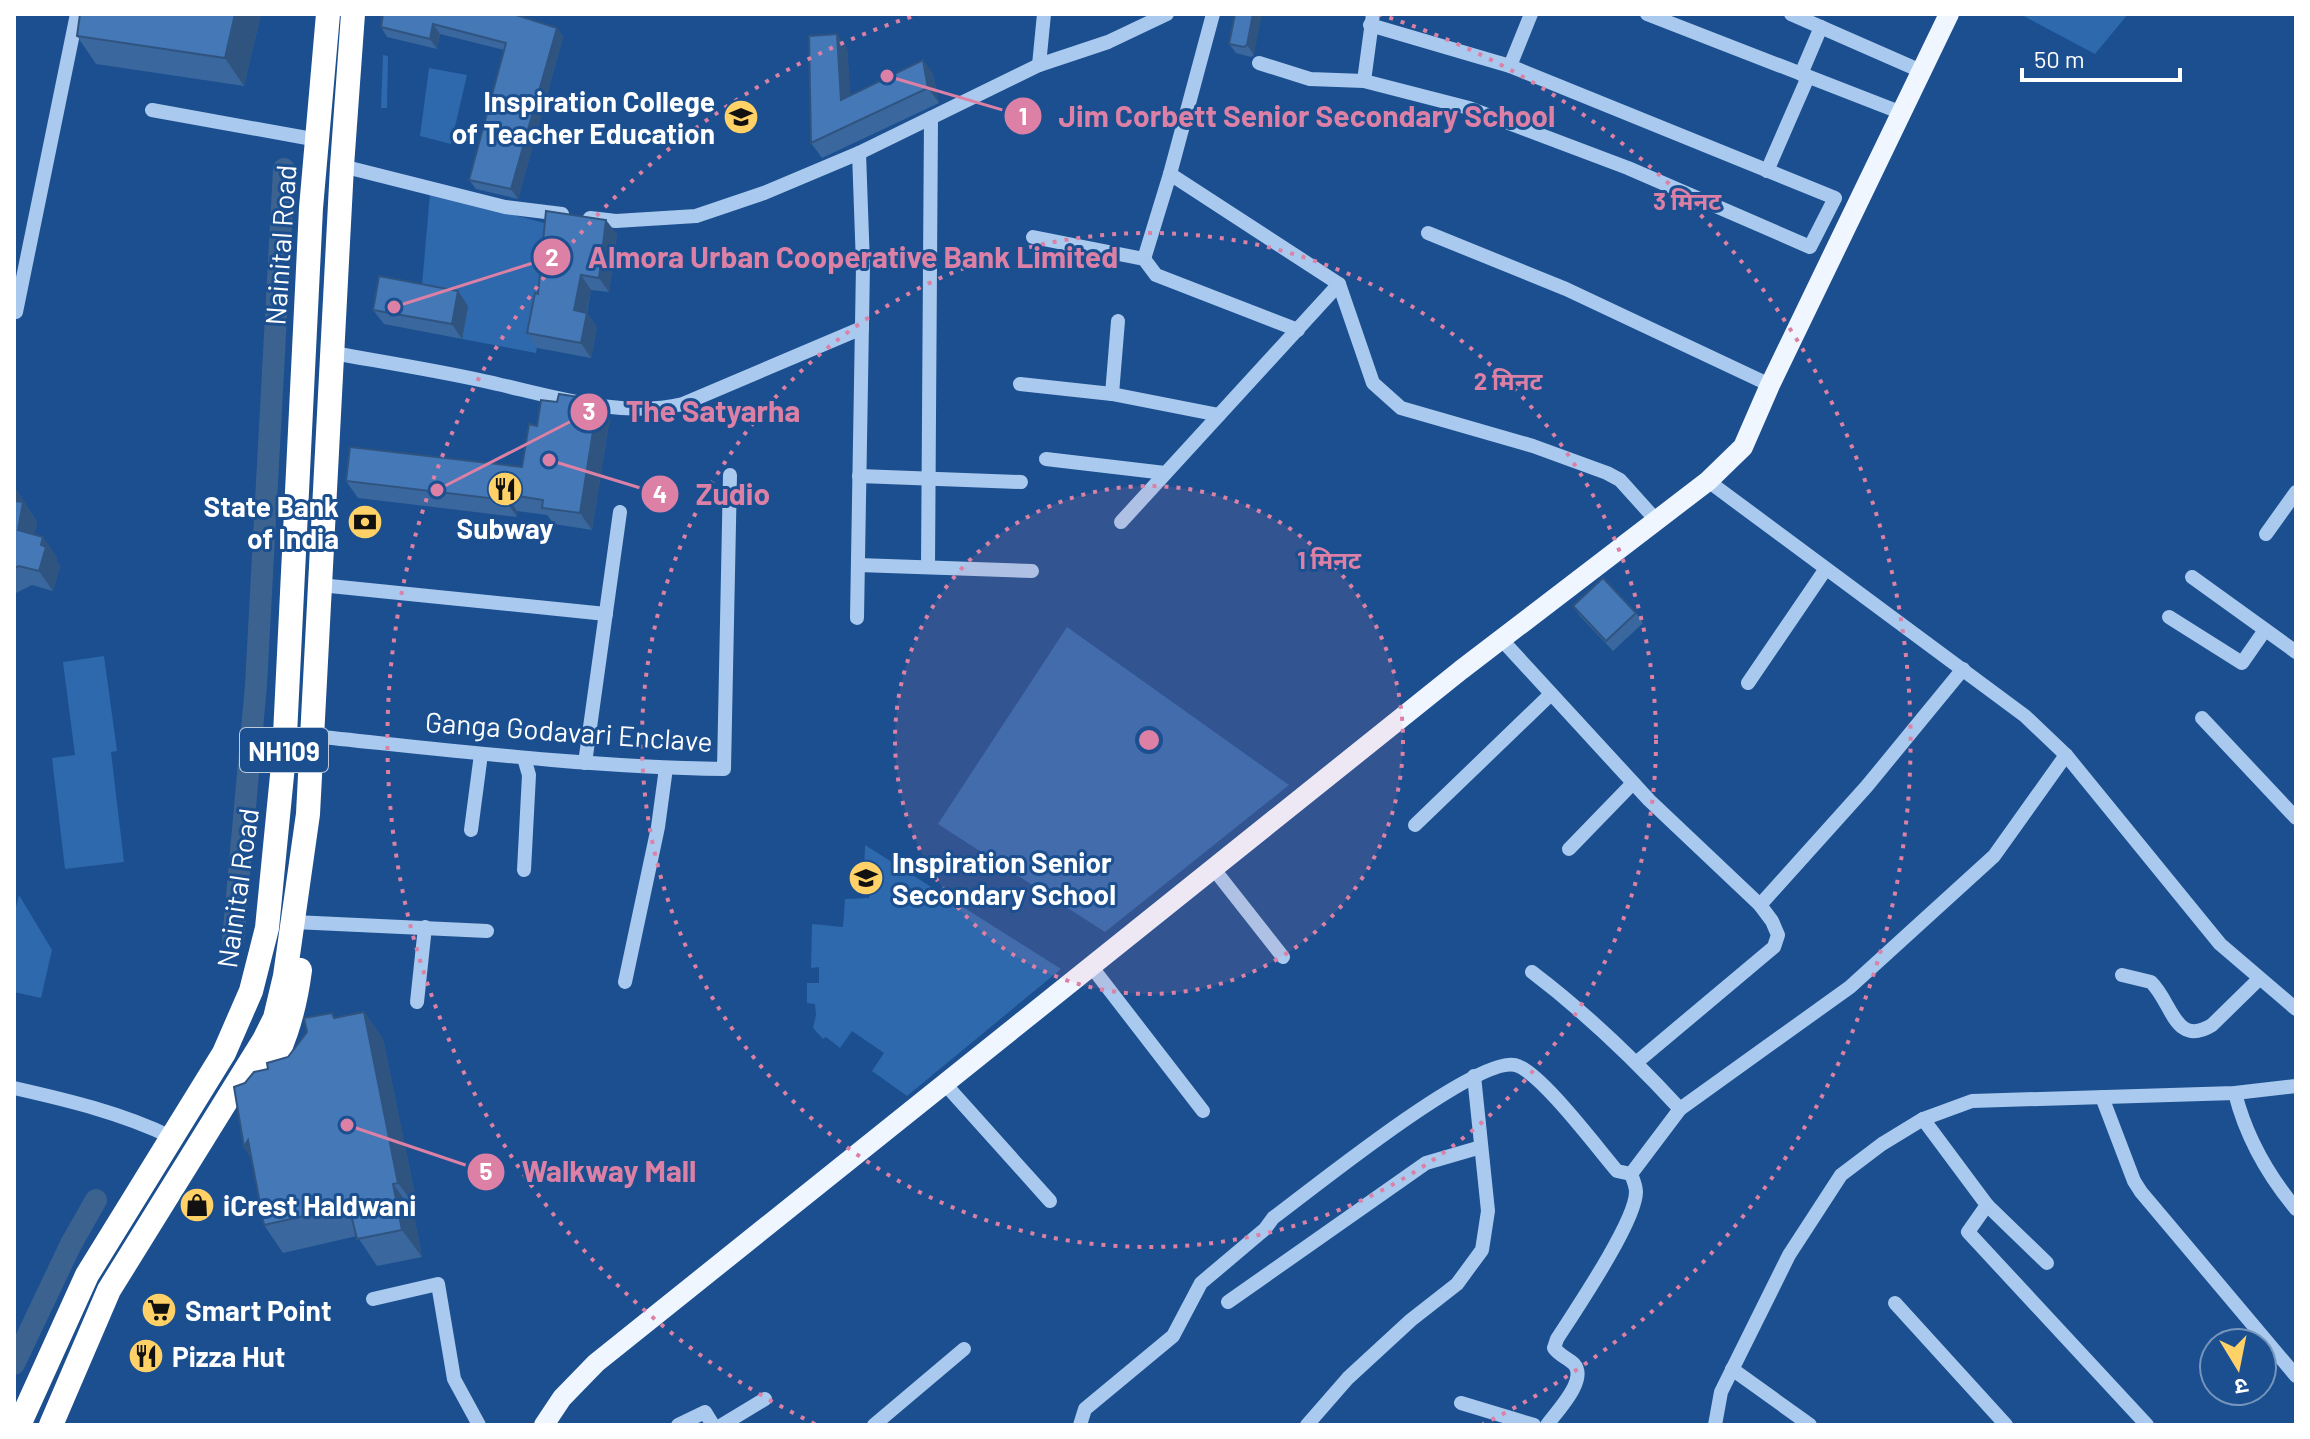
<svg xmlns="http://www.w3.org/2000/svg" width="2310" height="1439" font-family="Barlow,'Noto Sans Devanagari',sans-serif">
	<style>
		.green { fill: #2e69ad }
		.lines { fill: none; stroke-linecap: round; stroke-linejoin: round }
		.canal { stroke: #3c6290; stroke-width: 22 }
		.minor { stroke: #a9c9ee; stroke-width: 14 }
		.major { stroke: #f0f6ff; stroke-width: 20 }
		.highway { stroke: #fff; stroke-width: 24 }
		.wall { fill: #3a679d }
		.shaded-wall { fill: #305480 }
		.building { fill: #4478b7; stroke: #305480; stroke-width: 2 }
		.ring { fill: none; stroke: #dd80a5; stroke-width: 4; stroke-dasharray: 4 8 }
		.labels { text-anchor: middle; dominant-baseline: central; stroke-width: 6; stroke-linejoin: round; paint-order: stroke }
		.shield { fill: #1b4f8f; stroke: #bbcadd; stroke-width: 2 }
		.shield-label { font-size: 26px; font-weight: bold; fill: #fff }
		.poi-label { font-size: 28px; font-weight: bold; fill: #fff; stroke: #1b4f8f; text-anchor: start }
		.street-label { font-size: 28px; fill: #fff; stroke: #1b4f8f }
		.centre { fill: #dd80a5; stroke: #1b4f8f; stroke-width: 4 }
		.ring-label { font-size: 24px; text-anchor: middle; font-weight: bold; fill: #dd80a5; stroke: #1b4f8f; stroke-width: 6; stroke-linejoin: round; paint-order: stroke }
		.leader { fill: none; stroke: #dd80a5; stroke-width: 3 }
		.callout-dot { fill: #dd80a5; stroke: #1b4f8f; stroke-width: 3 }
		.mark-label { font-size: 24px; text-anchor: middle; font-weight: bold; fill: #fff }
		.callout-label { font-size: 30px; text-anchor: middle; font-weight: bold; fill: #dd80a5; stroke: #1b4f8f; stroke-width: 6; stroke-linejoin: round; paint-order: stroke }
	</style>
	<rect width="100%" height="100%" fill="#1b4f8f"/>
	<g class="green">
		<polygon points="2020,14 2128,14 2095,54"/>
		<polygon points="383,55 388,56 387,108 381,108"/>
		<polygon points="429,68 467,75 451,144 420,136"/>
		<polygon points="430,193 556,226 536,353 462,339 468,306 421,297"/>
		<polygon points="1067,627 1289,785 1105,932 938,824"/>
		<polygon points="104,656 117,751 111,752 124,862 65,869 52,758 75,755 63,662"/>
		<polygon points="865,845 1061,969 907,1096 872,1071 884,1053 852,1031 840,1048 826,1037 823,1039 813,1028 816,1015 815,1004 807,1003 807,983 819,983 819,967 811,968 812,924 843,927 845,899 869,898 870,876 864,875"/>
		<polygon points="19,895 52,950 41,998 14,992 14,915"/>
	</g>
	<g class="lines">
		<g class="canal">
			<polyline points="233,940 256,685 284,169"/>
			<polyline points="14,1364 71,1244 96,1200"/>
		</g>
		<g class="minor">
			<polyline points="1213,14 1170,174 1339,284 1373,383 1401,408 1533,446 1607,473 1620,480 1656,520"/>
			<polyline points="1647,14 1902,113"/>
			<polyline points="1791,14 1921,71"/>
			<polyline points="1370,25 1510,66 1835,198 1810,247 1628,168 1469,108 1364,81 1373,14"/>
			<polyline points="1259,63 1310,79 1364,81"/>
			<polyline points="1039,65 1044,14"/>
			<polyline points="1510,66 1531,14"/>
			<polyline points="1801,74 1821,27"/>
			<polyline points="152,110 318,140"/>
			<polyline points="342,166 505,207 562,214"/>
			<polyline points="1767,171 1808,77"/>
			<polyline points="590,218 616,221 696,216 764,193 859,153 1039,65 1108,42 1167,14"/>
			<polyline points="1428,233 1566,289 1770,385"/>
			<polyline points="1033,237 1144,259 1156,275 1298,330"/>
			<polyline points="1144,259 1170,174"/>
			<polyline points="16,312 77,14"/>
			<path d="M333,353C383,362 434,370 484,381C549,395 618,419 683,404L862,328"/>
			<polyline points="1020,384 1112,394 1219,415"/>
			<polyline points="1112,394 1118,321"/>
			<polyline points="1046,459 1165,473"/>
			<polyline points="859,476 1021,482"/>
			<polyline points="1708,481 2025,716 2066,755 2220,944 2296,1009"/>
			<polyline points="1121,522 1339,284"/>
			<polyline points="2266,534 2296,492"/>
			<polyline points="858,565 1032,571"/>
			<polyline points="928,566 931,118"/>
			<polyline points="2192,577 2296,652"/>
			<polyline points="320,585 606,614"/>
			<polyline points="2169,617 2242,663 2265,630"/>
			<polyline points="857,618 863,265 859,153"/>
			<polyline points="1501,639 1649,800 1760,905 1772,921 1778,935 1774,947 1637,1062"/>
			<polyline points="1748,683 1825,570"/>
			<polyline points="2202,718 2296,818"/>
			<path d="M312,736C449,750 586,767 724,769L730,475"/>
			<polyline points="585,763 620,512"/>
			<polyline points="1415,825 1551,694"/>
			<polyline points="471,830 481,754"/>
			<polyline points="1569,849 1633,783"/>
			<polyline points="1213,868 1283,957"/>
			<polyline points="524,870 529,775 524,758"/>
			<polyline points="1760,905 1867,786 1963,669"/>
			<polyline points="294,922 487,931"/>
			<polyline points="1091,966 1203,1111"/>
			<path d="M1532,972C1586,1013 1634,1059 1680,1109"/>
			<path d="M2122,975L2151,982C2172,1002 2175,1048 2212,1025L2259,979"/>
			<polyline points="625,982 658,827 666,768"/>
			<polyline points="417,1002 425,927"/>
			<polyline points="945,1084 1050,1201"/>
			<path d="M14,1088C67,1100 122,1113 171,1137"/>
			<path d="M2235,1093C2246,1137 2267,1174 2296,1209"/>
			<polyline points="2102,1097 2134,1181 2141,1192 2296,1376"/>
			<polyline points="1923,1119 1987,1205 1968,1232 2147,1425"/>
			<polyline points="1987,1205 2047,1263"/>
			<polyline points="373,1299 438,1284 454,1379 479,1425"/>
			<polyline points="1228,1302 1426,1163 1481,1147"/>
			<polyline points="1895,1303 2006,1425"/>
			<polyline points="1732,1369 1810,1425"/>
			<polyline points="1461,1403 1534,1425"/>
			<polyline points="678,1425 705,1412 713,1425"/>
			<polyline points="722,1425 765,1399"/>
			<polyline points="874,1425 964,1349"/>
			<path d="M1080,1425L1085,1409L1173,1336L1201,1283L1265,1229L1273,1218C1311,1190 1476,1056 1515,1065C1539,1070 1598,1149 1617,1171L1631,1174L1680,1109L1850,987L1994,856L2066,755"/>
			<polyline points="1307,1425 1348,1378 1411,1320 1457,1284 1482,1250 1488,1211 1474,1076"/>
			<path d="M1547,1425C1557,1411 1588,1380 1574,1364C1568,1358 1560,1356 1554,1348L1557,1339C1575,1311 1636,1221 1636,1192C1636,1186 1633,1179 1631,1174"/>
			<polyline points="1715,1425 1721,1392 1789,1255 1841,1175 1882,1144 1923,1119 1972,1101 2235,1093 2296,1086"/>
		</g>
		<polyline class="major" points="544,1425 562,1398 596,1363 1461,670 1708,481 1743,447 1770,385 1949,14"/>
		<g class="highway">
			<path d="M261,1090C282,1048 294,1017 300,970"/>
			<polyline points="19,1425 87,1275 224,1053 251,991 267,928 284,755 311,208 328,14"/>
			<polyline points="51,1425 109,1290 264,1040 275,1018 285,976 308,814 342,166 353,14"/>
		</g>
	</g>
	<g class="wall">
		<polygon points="261,14 244,86 96,64 77,36"/>
		<polygon points="383,14 557,28 563,37 518,199 476,189 469,180 504,50 440,34 437,49 387,37 381,27"/>
		<polygon points="1235,14 1254,55 1251,57 1236,53 1229,44"/>
		<polygon points="847,48 850,95 923,60 933,74 939,103 822,158 811,143"/>
		<polygon points="617,234 609,292 591,290 587,313 597,327 591,358 537,348 527,333 538,294"/>
		<polygon points="458,291 468,306 462,339 384,324 373,310"/>
		<polygon points="598,400 610,417 592,530 554,524 547,515 517,511 517,517 358,498 346,481 522,467 537,426 557,402"/>
		<polygon points="14,486 37,522 34,535 57,557 56,560 60,566 53,591 32,585 14,594"/>
		<polygon points="1573,606 1636,613 1643,623 1613,651 1580,616"/>
		<polygon points="364,1012 383,1039 418,1210 413,1211 422,1257 377,1266 357,1236 283,1253 264,1225 251,1158 244,1147 245,1083 288,1057 332,1013 336,1018"/>
	</g>
	<g class="shaded-wall">
		<polygon points="235,14 261,14 244,86 225,58"/>
		<polygon points="1253,14 1262,14 1254,55 1247,45"/>
		<polygon points="433,24 440,34 437,49 430,39"/>
		<polygon points="557,28 563,37 518,199 511,189"/>
		<polygon points="837,34 847,48 852,114 841,100"/>
		<polygon points="923,60 933,74 939,103 928,88"/>
		<polygon points="606,220 617,234 609,292 599,278"/>
		<polygon points="581,275 591,290 584,325 574,310"/>
		<polygon points="458,291 468,306 462,339 452,324"/>
		<polygon points="587,313 597,327 591,358 581,343"/>
		<polygon points="598,400 610,417 592,530 580,513"/>
		<polygon points="14,486 37,522 31,550 18,530 14,503"/>
		<polygon points="506,494 517,511 517,517 505,500"/>
		<polygon points="43,537 57,557 56,560 60,566 53,591 39,571 41,545"/>
		<polygon points="364,1012 383,1039 418,1210 398,1183"/>
		<polygon points="248,1140 263,1175 244,1147"/>
		<polygon points="393,1184 413,1211 422,1257 402,1230"/>
	</g>
	<g class="building">
		<polygon points="80,14 235,14 225,58 77,36"/>
		<polygon points="383,14 513,14 557,28 511,189 469,180 506,43 433,24 430,39 381,27"/>
		<polygon points="1235,14 1253,14 1247,45 1244,47 1229,44"/>
		<polygon points="837,34 841,100 923,60 928,88 811,143 809,36"/>
		<polygon points="546,211 606,220 599,278 581,275 574,310 587,313 581,343 527,333 535,293 538,294"/>
		<polygon points="379,276 458,291 452,324 373,310"/>
		<polygon points="559,394 598,400 580,513 542,508 543,500 506,494 505,500 346,481 350,447 522,467 529,424 537,426 541,400 557,402"/>
		<polygon points="14,501 23,502 18,530 43,537 41,545 46,547 39,571 19,566 14,568"/>
		<polygon points="1603,578 1636,613 1606,641 1573,606"/>
		<polygon points="364,1012 398,1183 393,1184 402,1230 357,1239 349,1206 264,1225 248,1140 244,1147 234,1087 245,1083 254,1072 268,1069 267,1063 288,1057 307,1032 304,1018 332,1013 334,1018"/>
	</g>
	<circle cx="1149" cy="740" r="254" fill="#dd80a5" fill-opacity=".12"/>
	<g class="ring">
		<circle cx="1149" cy="740" r="254"/>
		<circle cx="1149" cy="740" r="507"/>
		<path d="M815 1424A761 761 0 0 1 920 14M1378 14A761 761 0 0 1 1483 1424"/>
	</g>
	<defs>
		<symbol id="university-disc" viewBox="-11 -11 22 22"><circle r="9.5" fill="#ffd166" stroke="#1b4f8f"/><path d="M0-5L7-2L0 1L-7-2ZM-4 1L0 2.5L4 1V4Q0 6-4 4Z" fill="#111"/></symbol>
		<symbol id="restaurant-disc" viewBox="-11 -11 22 22"><circle r="9.5" fill="#ffd166" stroke="#1b4f8f"/><path d="M-5-6h1v4h1v-4h1v4h1v-4h1v5L-1.5 .5V6h-2V.5L-5-1ZM5-6V6H3V1.5H1.5Q1.5-4 5-6Z" fill="#111"/></symbol>
		<symbol id="bank-disc" viewBox="-11 -11 22 22"><circle r="9.5" fill="#ffd166" stroke="#1b4f8f"/><path d="M-6-4H6V4H-6ZM0-2.3a2.3 2.3 0 1 0 0 4.6a2.3 2.3 0 1 0 0-4.6Z" fill="#111"/></symbol>
		<symbol id="school-disc" viewBox="-11 -11 22 22"><circle r="9.5" fill="#ffd166" stroke="#1b4f8f"/><path d="M0-5L7-2L0 1L-7-2ZM-4 1L0 2.5L4 1V4Q0 6-4 4Z" fill="#111"/></symbol>
		<symbol id="shop-disc" viewBox="-11 -11 22 22"><circle r="9.5" fill="#ffd166" stroke="#1b4f8f"/><path d="M-5-2.5h2.3a2.7 3.5 0 0 1 5.4 0H5L5.5 6h-11ZM-1.5-2.5h3a1.5 2.3 0 0 0-3 0Z" fill="#111"/></symbol>
		<symbol id="supermarket-disc" viewBox="-11 -11 22 22"><circle r="9.5" fill="#ffd166" stroke="#1b4f8f"/><path d="M-6-5.5h2.5l.6 2H6L4.5 2H-2.5L-4.4-4H-6ZM-1.5 3.2a1.3 1.3 0 1 0 .1 0ZM3 3.2a1.3 1.3 0 1 0 .1 0Z" fill="#111"/></symbol>
	</defs>
	<g fill-rule="evenodd">
		<use href="#university-disc" x="721" y="97" width="40" height="40"/>
		<use href="#restaurant-disc" x="485" y="469" width="40" height="40"/>
		<use href="#bank-disc" x="345" y="502" width="40" height="40"/>
		<use href="#school-disc" x="846" y="858" width="40" height="40"/>
		<use href="#shop-disc" x="177" y="1185" width="40" height="40"/>
		<use href="#supermarket-disc" x="139" y="1290" width="40" height="40"/>
		<use href="#restaurant-disc" x="126" y="1336" width="40" height="40"/>
	</g>
	<g class="labels">
		<rect class="shield" x="240" y="728" width="88" height="44" rx="6"/>
		<g class="shield-label">
			<text x="284" y="750">NH109</text>
		</g>
		<g class="poi-label">
			<text x="715" y="101" text-anchor="end">Inspiration College<tspan x="715" dy="32">of Teacher Education</tspan></text>
			<text x="339" y="506" text-anchor="end">State Bank<tspan x="339" dy="32">of India</tspan></text>
			<text x="505" y="528" text-anchor="middle">Subway</text>
			<text x="892" y="862">Inspiration Senior<tspan x="892" dy="32">Secondary School</tspan></text>
			<text x="223" y="1205">iCrest Haldwani</text>
			<text x="185" y="1310">Smart Point</text>
			<text x="172" y="1356">Pizza Hut</text>
		</g>
		<g class="street-label">
			<text transform="translate(280 245) rotate(-86)">Nainital Road</text>
			<text transform="translate(569 731) rotate(4)">Ganga Godavari Enclave</text>
			<text transform="translate(237 888) rotate(-82)">Nainital Road</text>
		</g>
	</g>
	<circle cx="1149" cy="740" r="12" class="centre"/>
	<g class="ring-label">
		<text x="1687" y="210">3 मिनट</text>
		<text x="1508" y="390">2 मिनट</text>
		<text x="1329" y="569">1 मिनट</text>
	</g>
	<path class="leader" d="M887 76L1023 116M394 307L552 257M437 490L589 412M549 460L660 494M347 1125L486 1172"/>
	<g class="callout-dot">
		<circle cx="887" cy="76" r="8"/>
		<circle cx="394" cy="307" r="8"/>
		<circle cx="437" cy="490" r="8"/>
		<circle cx="549" cy="460" r="8"/>
		<circle cx="347" cy="1125" r="8"/>
		<circle cx="1023" cy="116" r="20"/>
		<circle cx="552" cy="257" r="20"/>
		<circle cx="589" cy="412" r="20"/>
		<circle cx="660" cy="494" r="20"/>
		<circle cx="486" cy="1172" r="20"/>
	</g>
	<g class="mark-label">
		<text x="1023" y="125">1</text>
		<text x="552" y="266">2</text>
		<text x="589" y="420">3</text>
		<text x="660" y="503">4</text>
		<text x="486" y="1180">5</text>
	</g>
	<g class="callout-label">
		<text x="1307" y="127">Jim Corbett Senior Secondary School</text>
		<text x="853" y="268">Almora Urban Cooperative Bank Limited</text>
		<text x="713" y="422">The Satyarha</text>
		<text x="733" y="505">Zudio</text>
		<text x="609" y="1182">Walkway Mall</text>
	</g>
	<rect width="2310" height="1439" fill="none" stroke="#ffffff" stroke-width="32"/>
	<g transform="translate(2238 1367) rotate(170)"><circle r="38" fill="#1b4f8f" stroke="#7695bc" stroke-width="2"/>
	<path d="M0-6L14 30L0 20L-14 30Z" fill="#ffd166"/>
	<text y="-12" font-size="22" font-weight="bold" text-anchor="middle" fill="#ffffff">उ</text>
	</g>
	<path d="M2022 68v12h158v-12" fill="none" stroke="#ffffff" stroke-width="4"/>
	<text x="2034" y="68" font-size="24" fill="#ffffff" stroke="#1b4f8f" stroke-width="6" paint-order="stroke">50 m</text>
</svg>
